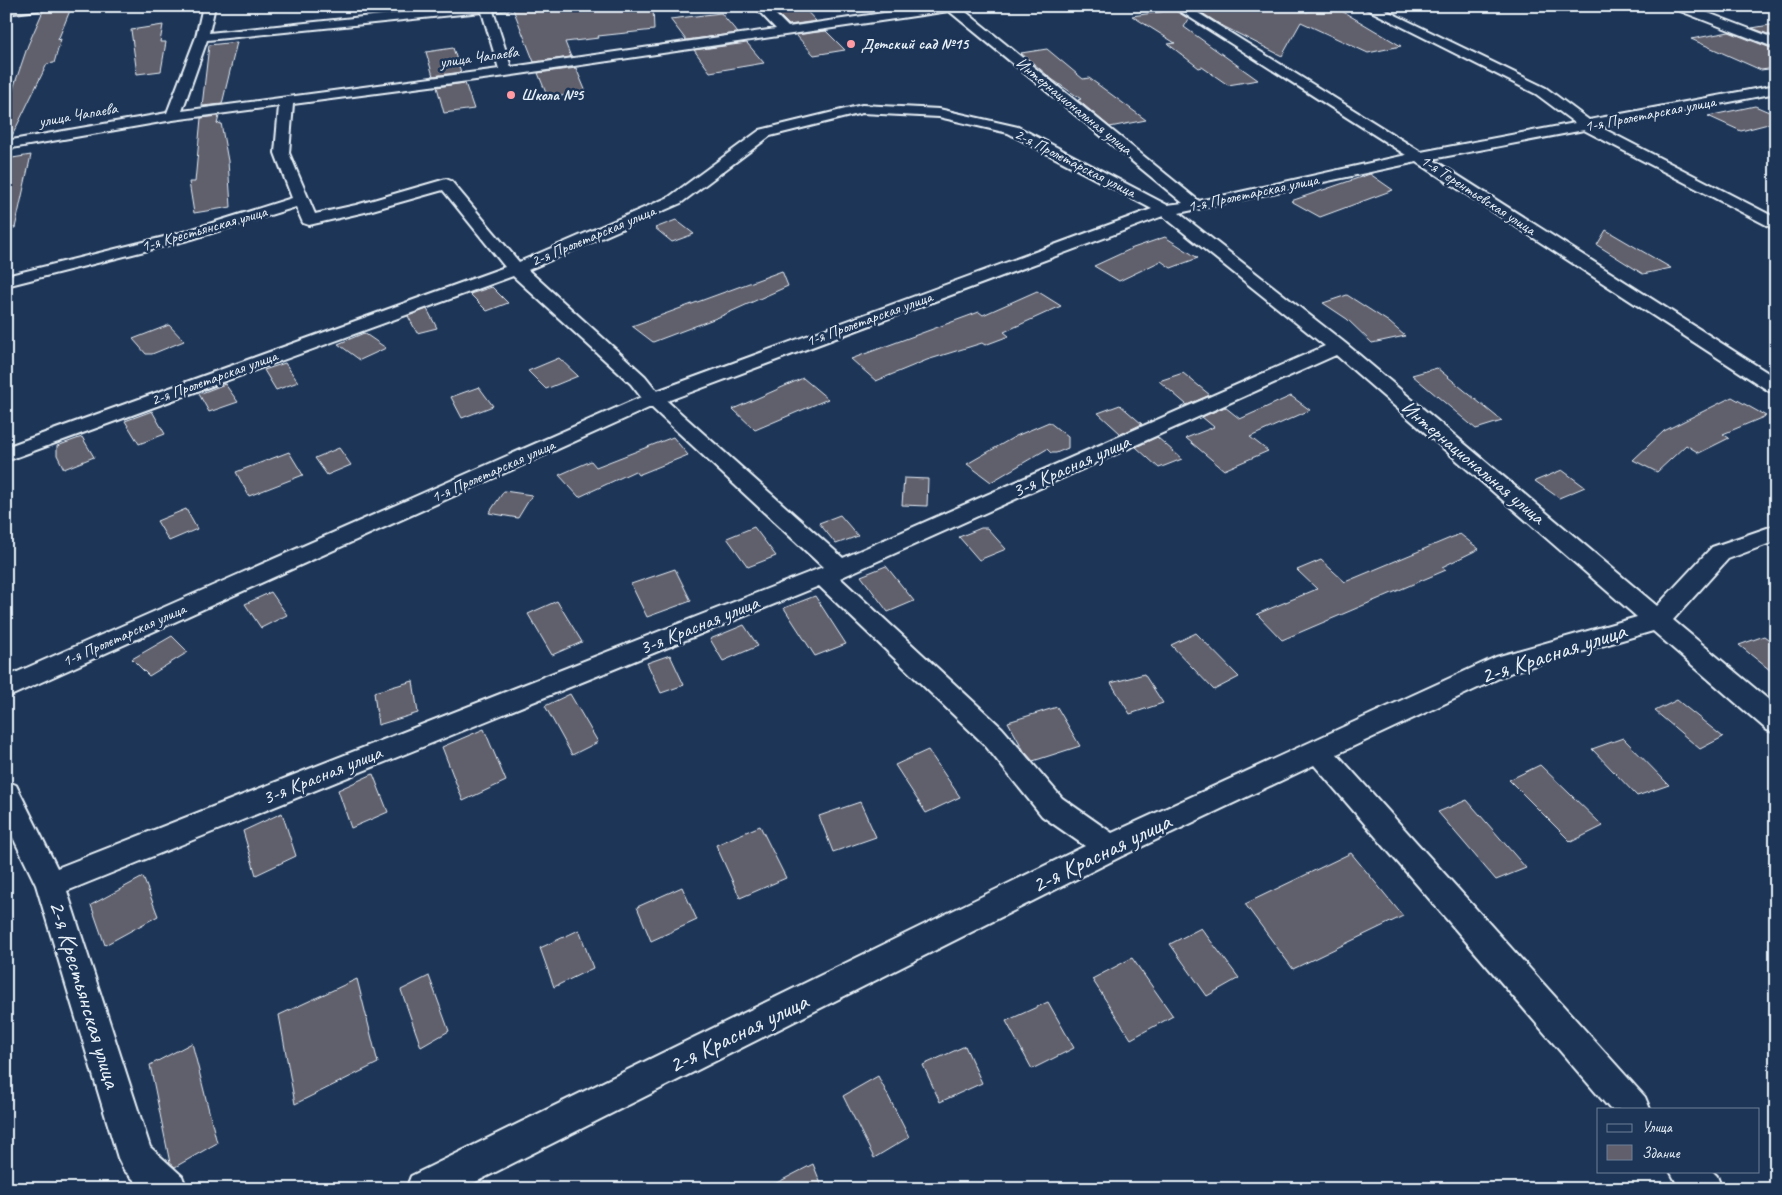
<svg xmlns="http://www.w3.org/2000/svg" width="1782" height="1195" font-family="Caveat,sans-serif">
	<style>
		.building { fill: #615f6c; stroke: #e8f1f8 }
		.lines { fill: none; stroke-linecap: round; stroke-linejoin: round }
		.service-casing { stroke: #e8f1f8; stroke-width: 4 }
		.minor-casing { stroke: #e8f1f8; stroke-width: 4 }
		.service { fill: #1d3557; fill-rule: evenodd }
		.minor { fill: #1d3557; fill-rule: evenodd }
		.poi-dot { fill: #ff9aa2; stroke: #1d3557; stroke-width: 2 }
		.labels { text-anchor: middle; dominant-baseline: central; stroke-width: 5; stroke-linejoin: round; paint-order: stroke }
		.far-poi-label { font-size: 16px; font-weight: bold; fill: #e8f1f8; stroke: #1d3557; text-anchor: start }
		.far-street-label { font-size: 16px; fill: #e8f1f8; stroke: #1d3557 }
		.street-label { font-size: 20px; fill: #e8f1f8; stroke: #1d3557 }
		.near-street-label { font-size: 24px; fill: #e8f1f8; stroke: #1d3557 }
	</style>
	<rect width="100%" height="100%" fill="#1d3557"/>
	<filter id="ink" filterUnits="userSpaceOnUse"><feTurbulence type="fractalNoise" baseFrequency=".02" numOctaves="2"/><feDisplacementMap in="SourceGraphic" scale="10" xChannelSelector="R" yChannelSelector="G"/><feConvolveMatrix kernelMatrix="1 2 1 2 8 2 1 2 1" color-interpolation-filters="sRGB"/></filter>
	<g filter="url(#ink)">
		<g class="building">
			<polygon points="531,6 653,6 654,30 598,36 599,38 565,42 571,57 534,62 513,9"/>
			<polygon points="770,6 802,6 816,21 789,25"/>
			<polygon points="1191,6 1309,6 1306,12 1335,7 1401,46 1368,53 1301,22 1282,56 1221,25"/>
			<polygon points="71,8 58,40 61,39 54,63 47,64 12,136 6,134 6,116 14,86 28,45 43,11"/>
			<polygon points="1174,10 1189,19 1184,27 1258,80 1228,85 1202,67 1199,68 1168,44 1175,43 1132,16"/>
			<polygon points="721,13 738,33 686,40 670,19"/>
			<polygon points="1776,24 1776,37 1752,28"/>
			<polygon points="163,25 160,42 166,42 161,71 137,74 131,30"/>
			<polygon points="826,31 845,50 814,55 796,35"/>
			<polygon points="1729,32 1776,50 1776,68 1761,70 1691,39"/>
			<polygon points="237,42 222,104 202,106 209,45"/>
			<polygon points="747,43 764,63 710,72 694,50"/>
			<polygon points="453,48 461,72 433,76 426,52"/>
			<polygon points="1047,49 1083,79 1089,78 1146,120 1110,127 1078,100 1081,99 1053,80 1021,53"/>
			<polygon points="576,68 586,92 548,98 538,73"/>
			<polygon points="465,83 474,109 444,113 437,87"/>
			<polygon points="1755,106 1776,115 1776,122 1741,131 1708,116"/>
			<polygon points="219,116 217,124 221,123 228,161 231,207 194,213 189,182 195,182 201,118"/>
			<polygon points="31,155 15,228 6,227 6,159"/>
			<polygon points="1370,174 1393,190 1320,217 1291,201"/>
			<polygon points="676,220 694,234 672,242 655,228"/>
			<polygon points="1606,230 1671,268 1643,274 1597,245"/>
			<polygon points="1165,237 1198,258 1171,268 1161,261 1119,281 1094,266 1133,248"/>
			<polygon points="782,271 788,286 719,317 653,342 632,326"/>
			<polygon points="492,287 508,303 487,311 470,294"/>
			<polygon points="1037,291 1061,306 1004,332 1009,336 985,345 982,343 927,360 876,381 851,359 979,312 983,315"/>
			<polygon points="1347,295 1389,322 1405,336 1372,343 1347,319 1323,303"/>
			<polygon points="427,309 437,328 417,333 408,316"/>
			<polygon points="169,325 184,341 152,354 146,354 133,339"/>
			<polygon points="364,333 386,348 360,360 338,344"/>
			<polygon points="559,358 578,376 546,389 528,371"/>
			<polygon points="285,363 298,382 276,390 264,370"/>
			<polygon points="1437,368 1502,421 1476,429 1412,375"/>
			<polygon points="1183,373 1210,395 1187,405 1159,381"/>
			<polygon points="803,378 828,399 755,430 733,409"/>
			<polygon points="225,384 238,402 209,412 199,394"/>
			<polygon points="479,387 493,406 462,418 451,397"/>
			<polygon points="1291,396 1310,410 1250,437 1268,451 1224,470 1186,438 1214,427 1202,417 1225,407 1240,419"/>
			<polygon points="1732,397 1766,416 1723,434 1729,438 1699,453 1686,445 1657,472 1633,460 1664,431"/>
			<polygon points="1120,405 1142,424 1121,434 1098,413"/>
			<polygon points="152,411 165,434 139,444 125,421"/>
			<polygon points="1049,422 1068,437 1068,448 1056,453 1051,453 1047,449 991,482 967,464 1016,436"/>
			<polygon points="82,437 94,457 64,469 57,455 57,446"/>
			<polygon points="673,437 688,455 638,475 635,471 579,497 559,475 591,461 596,467"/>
			<polygon points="1157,437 1182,459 1159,468 1136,447"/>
			<polygon points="339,448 351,465 327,475 315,458"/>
			<polygon points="289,452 303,475 249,496 236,472"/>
			<polygon points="1562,470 1585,487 1559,498 1535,481"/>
			<polygon points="904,478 928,479 927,506 902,505"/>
			<polygon points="504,491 532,495 518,518 489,513"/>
			<polygon points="186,509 197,529 169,541 157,521"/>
			<polygon points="840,515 858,536 836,544 819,523"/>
			<polygon points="754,527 776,556 748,567 727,538"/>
			<polygon points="981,528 987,528 1006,549 979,560 959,537"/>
			<polygon points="1460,534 1479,549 1442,567 1446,570 1282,640 1257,614 1317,589 1297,570 1321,560 1345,582"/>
			<polygon points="886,566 914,601 888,612 861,576"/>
			<polygon points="675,569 691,601 647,617 631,584"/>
			<polygon points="271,592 287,615 261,628 245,604"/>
			<polygon points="815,596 846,644 815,656 784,608"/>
			<polygon points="557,601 582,642 552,655 528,614"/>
			<polygon points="744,625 758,646 723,661 710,639"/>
			<polygon points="1196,633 1239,677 1214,690 1171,645"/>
			<polygon points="172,636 188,652 149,676 132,659"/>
			<polygon points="1764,636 1776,645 1776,675 1739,645"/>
			<polygon points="670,655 684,685 661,693 647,663"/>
			<polygon points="1144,674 1163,703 1130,714 1111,683"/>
			<polygon points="413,681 418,713 378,725 374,692"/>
			<polygon points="570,694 598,742 572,755 545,706"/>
			<polygon points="1677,700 1723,737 1700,749 1655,711"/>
			<polygon points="1057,707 1080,746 1033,761 1024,751 1008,722"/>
			<polygon points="484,729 506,781 463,801 442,747"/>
			<polygon points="1623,738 1669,785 1637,796 1592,749"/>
			<polygon points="928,750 960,797 926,813 895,765"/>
			<polygon points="1540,765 1603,826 1571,842 1509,780"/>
			<polygon points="373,774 388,812 351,828 338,790"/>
			<polygon points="1467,800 1526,868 1496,880 1438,812"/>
			<polygon points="860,802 876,837 833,852 819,816"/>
			<polygon points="282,813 296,856 256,875 243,831"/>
			<polygon points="760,826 786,878 740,898 716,845"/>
			<polygon points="1351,853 1403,916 1293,969 1245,904"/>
			<polygon points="143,877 158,916 105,945 91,905"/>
			<polygon points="682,887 697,920 651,941 637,907"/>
			<polygon points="1201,928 1239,978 1207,996 1170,944"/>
			<polygon points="579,930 593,968 554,987 540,948"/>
			<polygon points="1132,958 1173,1016 1131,1039 1092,979"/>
			<polygon points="429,976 449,1031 421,1047 401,990"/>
			<polygon points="357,979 378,1063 295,1104 279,1015"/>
			<polygon points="1048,1002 1074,1048 1032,1069 1006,1021"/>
			<polygon points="192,1043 217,1143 175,1167 170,1163 150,1065"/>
			<polygon points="965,1046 982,1083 940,1102 923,1065"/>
			<polygon points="878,1076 909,1137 874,1158 843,1096"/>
			<polygon points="813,1164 823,1189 765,1189"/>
		</g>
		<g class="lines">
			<defs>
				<polygon id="service" points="1384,6 1399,6 1374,12 1371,10"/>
				<g id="minor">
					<polygon points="6,6 44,6 38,10 6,14"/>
					<path d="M203,6H215L209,33L468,6H511L509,9L493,11L511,67L776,29L754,6H767L788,27L931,6H963L961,8L1199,201L1406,155L1172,6H1187L1421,152L1575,123L1536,94L1361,6H1377L1546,88L1589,120L1776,85V93L1600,127L1776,218V230L1584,130L1432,159L1776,378V393L1769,391L1417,162L1179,213L1345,343L1657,606L1712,547L1776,525V541L1728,559L1673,620L1776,706V733L1767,730L1653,631L1512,672L1337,754L1645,1097L1650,1109H1610L1314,765L1120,857L462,1189H406L411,1176L1085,846L1042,816L984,744L819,586L67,891L150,1147L182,1176L187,1189H143L124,1170L118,1158L36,885L6,823V781L16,785L57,868L823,567L651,407L6,698V677L641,397L631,384L513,276L6,461V447L505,267L443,190L365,212L309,225L303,223L296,207L192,239L6,286V276L180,233L292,198L275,153L279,106L173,120L6,149V141L167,113L196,37ZM949,11L1183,203L1167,205L1018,127L939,109L862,105L760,130L669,197L519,262L451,181L446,179L356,205L315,214L289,153L293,104L506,76ZM482,12L499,69L182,111L207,40ZM862,113L939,117L1008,133L1152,209L657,391L645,376L528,270L681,203L770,136ZM1163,216L1325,346L843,558L667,401ZM1336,355L1637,617L1496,657L1112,833L1062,798L1002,728L840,578Z"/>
					<polygon points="1673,6 1690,6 1776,39 1776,48 1675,9"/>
					<polygon points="1670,1171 1712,1171 1717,1176 1722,1189 1680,1189"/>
				</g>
			</defs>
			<use href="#service" class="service-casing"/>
			<use href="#minor" class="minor-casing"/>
			<use href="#service" class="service"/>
			<use href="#minor" class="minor"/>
		</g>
	</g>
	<g class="poi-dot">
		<circle cx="851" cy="44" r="5"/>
		<circle cx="511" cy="95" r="5"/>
	</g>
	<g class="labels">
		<g class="far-poi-label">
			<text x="861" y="44">Детский сад №15</text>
			<text x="521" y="95">Школа №5</text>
		</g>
		<g class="far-street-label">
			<text transform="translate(479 57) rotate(-8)">улица Чапаева</text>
			<text transform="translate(1074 106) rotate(39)">Интернациональная улица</text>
			<text transform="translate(1650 114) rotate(-11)">1-я Пролетарская улица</text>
			<text transform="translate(78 115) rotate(-10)">улица Чапаева</text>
			<text transform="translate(1075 163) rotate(27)">2-я Пролетарская улица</text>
			<text transform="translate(1253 193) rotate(-12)">1-я Пролетарская улица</text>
			<text transform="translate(1478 195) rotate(33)">1-я Терентьевская улица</text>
			<text transform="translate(204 229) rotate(-16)">1-я Крестьянская улица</text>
			<text transform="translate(593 236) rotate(-23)">2-я Пролетарская улица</text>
			<text transform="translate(869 319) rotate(-20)">1-я Пролетарская улица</text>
			<text transform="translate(214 378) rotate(-20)">2-я Пролетарская улица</text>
			<text transform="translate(493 471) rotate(-24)">1-я Пролетарская улица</text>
			<text transform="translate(124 635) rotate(-24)">1-я Пролетарская улица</text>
		</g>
		<g class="street-label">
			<text transform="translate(1473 462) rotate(40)">Интернациональная улица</text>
			<text transform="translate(1071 466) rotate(-24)">3-я Красная улица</text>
			<text transform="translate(699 625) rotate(-22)">3-я Красная улица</text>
			<text transform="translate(322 775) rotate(-22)">3-я Красная улица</text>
		</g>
		<g class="near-street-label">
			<text transform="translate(1553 653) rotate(-18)">2-я Красная улица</text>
			<text transform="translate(1101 853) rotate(-26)">2-я Красная улица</text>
			<text transform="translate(85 994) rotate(73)">2-я Крестьянская улица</text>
			<text transform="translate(738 1033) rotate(-26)">2-я Красная улица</text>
		</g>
	</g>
	<rect width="1782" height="1195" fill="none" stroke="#1d3557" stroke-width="25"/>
	<rect x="12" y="12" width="1757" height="1170" fill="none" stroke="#e8f1f8" stroke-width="2" filter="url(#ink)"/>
	<rect x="1597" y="1108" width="162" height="65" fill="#1d3557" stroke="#6e8097"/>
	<rect x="1607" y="1124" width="25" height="8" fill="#1d3557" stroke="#6e8097"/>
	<text x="1642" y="1132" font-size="15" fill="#e8f1f8">Улица</text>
	<rect x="1607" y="1145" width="25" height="15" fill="#615f6c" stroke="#6e8097"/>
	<text x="1642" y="1158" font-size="15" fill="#e8f1f8">Здание</text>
</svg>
